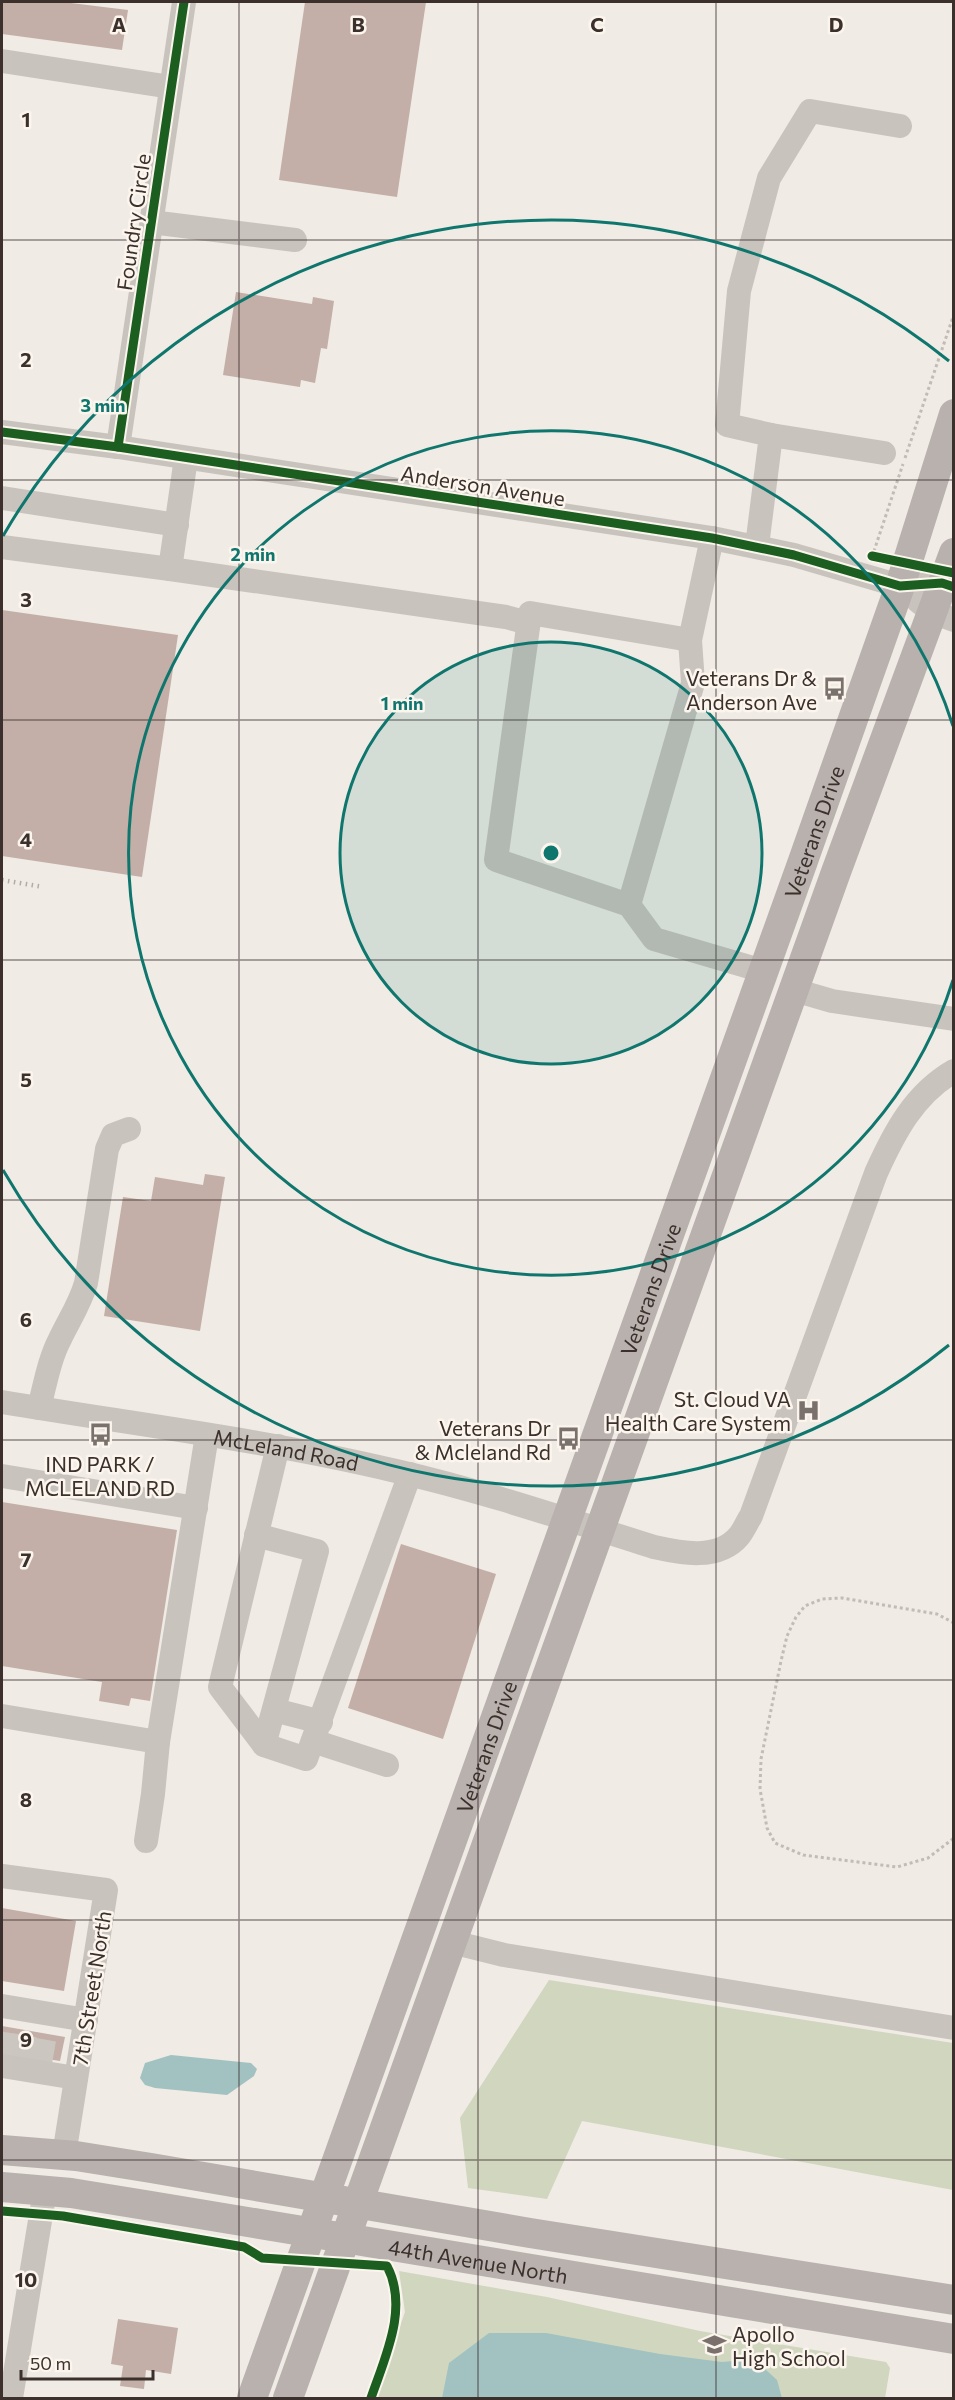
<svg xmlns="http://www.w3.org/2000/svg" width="955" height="2400" font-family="Commissioner,sans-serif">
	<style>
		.green { fill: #d1d6bf }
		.water { fill: #a1c2c1 }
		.building { fill: #c3afa7 }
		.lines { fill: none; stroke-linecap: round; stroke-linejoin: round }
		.minor-tunnel { stroke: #ccc6c0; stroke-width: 24; stroke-dasharray: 24 12; stroke-linecap: butt }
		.path { stroke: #c2bbb6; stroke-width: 3; stroke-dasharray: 3 3; stroke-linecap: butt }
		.minor { stroke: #c9c3be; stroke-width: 24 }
		.major { stroke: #b8b1ad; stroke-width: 30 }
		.rail { stroke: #b1aca8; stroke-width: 4.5; stroke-dasharray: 1.5 4.5; stroke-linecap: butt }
		.cycleway-casing { stroke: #fbf5ee; stroke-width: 13 }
		.cycleway { stroke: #1b5e20; stroke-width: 9 }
		.grid { fill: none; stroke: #3b302b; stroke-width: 1.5; stroke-opacity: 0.55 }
		.ring { fill: none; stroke: #0f766e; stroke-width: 3 }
		.labels { text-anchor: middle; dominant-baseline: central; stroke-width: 5; stroke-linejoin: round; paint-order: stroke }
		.street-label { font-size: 21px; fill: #3b302b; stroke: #fbf5ee }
		.poi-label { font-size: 21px; fill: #3b302b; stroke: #fbf5ee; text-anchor: end }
		.grid-label { font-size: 20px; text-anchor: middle; font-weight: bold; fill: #3b302b; stroke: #fbf5ee; stroke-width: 5; stroke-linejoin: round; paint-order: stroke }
		.centre { fill: #0f766e; stroke: #fbf5ee; stroke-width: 3 }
		.ring-label { font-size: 18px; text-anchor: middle; font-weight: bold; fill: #0f766e; stroke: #fbf5ee; stroke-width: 5; stroke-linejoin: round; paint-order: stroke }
	</style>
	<rect width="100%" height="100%" fill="#f0ebe5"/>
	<g class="green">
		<polygon points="549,1980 953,2043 953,2190 582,2121 547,2199 468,2188 460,2118"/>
		<polygon points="399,2271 547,2297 700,2331 886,2362 890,2368 885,2398 375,2398 405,2312"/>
	</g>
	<g class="water">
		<polygon points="171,2055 251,2063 257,2069 254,2076 227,2095 155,2088 145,2085 140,2078 145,2063"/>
		<polygon points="489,2333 546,2333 660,2354 722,2362 744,2360 765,2369 777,2380 782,2398 442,2398 449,2363"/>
	</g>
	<g class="building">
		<polygon points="2,2 63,2 128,10 122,50 2,34"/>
		<polygon points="305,2 426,2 397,197 279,180"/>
		<polygon points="236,292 312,304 313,297 334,301 327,349 321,348 315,383 301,380 300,387 223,375"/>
		<polygon points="2,610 178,635 142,877 2,856"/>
		<polygon points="205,1174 225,1177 200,1331 104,1316 123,1197 151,1201 155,1177 203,1185"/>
		<polygon points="2,1502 177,1530 150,1701 131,1698 129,1706 99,1701 102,1682 2,1666"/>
		<polygon points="401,1544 496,1574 443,1739 348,1708"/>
		<polygon points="2,1908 76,1921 64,1991 2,1981"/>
		<polygon points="2,2026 65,2037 60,2061 2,2052"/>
		<polygon points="118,2319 178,2328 171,2374 146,2370 144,2389 120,2386 123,2366 111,2364"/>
	</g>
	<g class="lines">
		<g class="minor-tunnel">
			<polyline points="3,2056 8,2027"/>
			<polyline points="21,2059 26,2030"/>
			<polyline points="40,2063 45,2034"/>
		</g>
		<g class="path">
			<polyline points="905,458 954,314"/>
			<polyline points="872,557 903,464"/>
			<polyline points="954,1623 937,1614 842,1598 822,1599 805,1606 796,1617 787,1636 781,1661 761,1759 760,1789 767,1828 775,1843 803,1855 897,1867 928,1858 954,1838"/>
		</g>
		<g class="minor">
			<polyline points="2,61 171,87"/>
			<polyline points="151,222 295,240"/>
			<polyline points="2,432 118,447 712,538 794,555 900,586 942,583 954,587"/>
			<polyline points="771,435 884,453"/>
			<polyline points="118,447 184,2"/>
			<polyline points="2,498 177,525"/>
			<polyline points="712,538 690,640 530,613 496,860 629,905 654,939 763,971"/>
			<polyline points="757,546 771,435 727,425 739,291 769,178 810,111 900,126"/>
			<polyline points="2,547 170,569 186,458"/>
			<polyline points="170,569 506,617 528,623"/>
			<polyline points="918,601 932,612 954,620"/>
			<polyline points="629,905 693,683 690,640"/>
			<polyline points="794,990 832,1001 954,1019"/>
			<path id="s1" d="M2,1402C133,1424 266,1440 396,1471C483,1491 568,1520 654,1547C681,1553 718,1561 739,1536C744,1530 747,1522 751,1516L876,1173C894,1133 914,1094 954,1071"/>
			<path d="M39,1408C45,1385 49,1360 60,1339C69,1320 80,1304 86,1283L107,1149L113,1135L129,1129"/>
			<polyline points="278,1446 220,1687 264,1745 306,1759 410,1474"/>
			<polyline points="2,1476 196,1508"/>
			<polyline points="256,1535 317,1551 264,1745"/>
			<polyline points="274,1710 321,1722"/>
			<polyline points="2,1716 158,1742 153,1794 146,1841"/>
			<polyline points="313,1741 387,1765"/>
			<polyline points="158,1742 207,1435"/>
			<polyline points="2,1876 106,1890 64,2155"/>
			<polyline points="452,1942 504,1955 954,2028"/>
			<polyline points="2,2006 86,2020"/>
			<polyline points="2,2066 76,2078"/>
			<polyline points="11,2398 45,2190"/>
		</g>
		<g class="major">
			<polyline points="2,2150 76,2156 151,2168 530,2233 954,2300"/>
			<path id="s2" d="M2,2187L71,2193L145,2205L954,2339"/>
			<path id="s3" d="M252,2398L803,861L900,586L954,414"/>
			<polyline points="288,2398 836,872 954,553"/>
		</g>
		<polyline class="rail" points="2,880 43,887"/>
		<defs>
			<g id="cycleway">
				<polyline points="2,432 118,447 712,538 794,555 900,586 942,583 954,587"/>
				<polyline points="118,447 184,2"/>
				<polyline points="872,556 954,573"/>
				<path d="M2,2211L63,2216L244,2247L262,2258L387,2266C409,2308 385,2357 371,2398"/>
			</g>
		</defs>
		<use href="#cycleway" class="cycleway-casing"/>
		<use href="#cycleway" class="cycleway"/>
	</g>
	<path class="grid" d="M239,2V2398M478,2V2398M716,2V2398M2,240H954M2,480H954M2,720H954M2,960H954M2,1200H954M2,1440H954M2,1680H954M2,1920H954M2,2160H954"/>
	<circle cx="551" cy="853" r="211" fill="#0f766e" fill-opacity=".12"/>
	<g class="ring">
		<circle cx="551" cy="853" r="211"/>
		<path d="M953 980A422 422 0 1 1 953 726"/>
		<path d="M949 1345A633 633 0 0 1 3 1170M3 536A633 633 0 0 1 949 361"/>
	</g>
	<defs>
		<symbol id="bus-bare" viewBox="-9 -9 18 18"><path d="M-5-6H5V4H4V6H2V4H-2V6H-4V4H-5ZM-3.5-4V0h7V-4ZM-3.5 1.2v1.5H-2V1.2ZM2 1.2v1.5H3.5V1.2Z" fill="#7a716c" stroke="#fbf5ee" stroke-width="2.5" paint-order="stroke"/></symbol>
		<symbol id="hospital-bare" viewBox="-9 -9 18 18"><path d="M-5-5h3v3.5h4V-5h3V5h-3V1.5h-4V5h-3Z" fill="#7a716c" stroke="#fbf5ee" stroke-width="2.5" paint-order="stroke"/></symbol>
		<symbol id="school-bare" viewBox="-9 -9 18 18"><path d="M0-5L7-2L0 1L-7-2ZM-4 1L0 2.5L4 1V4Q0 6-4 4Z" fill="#7a716c" stroke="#fbf5ee" stroke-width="2.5" paint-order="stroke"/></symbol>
	</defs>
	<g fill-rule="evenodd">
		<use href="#bus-bare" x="818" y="672" width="33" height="33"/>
		<use href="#hospital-bare" x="792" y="1394" width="33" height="33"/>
		<use href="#bus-bare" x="84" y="1418" width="33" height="33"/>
		<use href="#bus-bare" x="552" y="1422" width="33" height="33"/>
		<use href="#school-bare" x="698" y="2328" width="33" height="33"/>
	</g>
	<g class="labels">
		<g class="street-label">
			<text transform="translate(133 222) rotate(-82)">Foundry Circle</text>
			<text transform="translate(483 485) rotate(9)">Anderson Avenue</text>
			<text stroke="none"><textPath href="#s3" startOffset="1664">Veterans Drive</textPath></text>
			<text stroke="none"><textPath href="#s3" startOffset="1178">Veterans Drive</textPath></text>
			<text stroke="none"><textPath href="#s1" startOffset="288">McLeland Road</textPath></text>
			<text stroke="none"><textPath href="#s3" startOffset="692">Veterans Drive</textPath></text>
			<text transform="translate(91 1988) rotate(-81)">7th Street North</text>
			<text stroke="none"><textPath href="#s2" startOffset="482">44th Avenue North</textPath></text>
		</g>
		<g class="poi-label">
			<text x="817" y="677">Veterans Dr &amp;<tspan x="817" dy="24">Anderson Ave</tspan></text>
			<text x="791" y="1398">St. Cloud VA<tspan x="791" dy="24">Health Care System</tspan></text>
			<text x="551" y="1427">Veterans Dr<tspan x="551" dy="24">&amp; Mcleland Rd</tspan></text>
			<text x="100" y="1463" text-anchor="middle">IND PARK /<tspan x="100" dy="24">MCLELAND RD</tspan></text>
			<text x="732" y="2333" text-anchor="start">Apollo<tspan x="732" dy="24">High School</tspan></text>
		</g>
	</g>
	<g class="grid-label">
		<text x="119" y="32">A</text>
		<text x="358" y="32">B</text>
		<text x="597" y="32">C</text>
		<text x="836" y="32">D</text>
		<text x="26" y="127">1</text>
		<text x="26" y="367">2</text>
		<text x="26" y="607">3</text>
		<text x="26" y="847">4</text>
		<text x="26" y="1087">5</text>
		<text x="26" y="1327">6</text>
		<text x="26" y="1567">7</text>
		<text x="26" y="1807">8</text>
		<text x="26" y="2047">9</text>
		<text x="26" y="2287">10</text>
	</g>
	<circle cx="551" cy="853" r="9" class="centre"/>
	<g class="ring-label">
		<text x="103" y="412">3 min</text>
		<text x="253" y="561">2 min</text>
		<text x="402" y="710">1 min</text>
	</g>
	<rect width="955" height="2400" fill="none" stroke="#3b302b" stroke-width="6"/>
	<path d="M21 2370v9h132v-9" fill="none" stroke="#3b302b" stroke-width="3"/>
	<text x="30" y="2370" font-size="18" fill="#3b302b" stroke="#fbf5ee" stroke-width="4.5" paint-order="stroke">50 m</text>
</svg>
